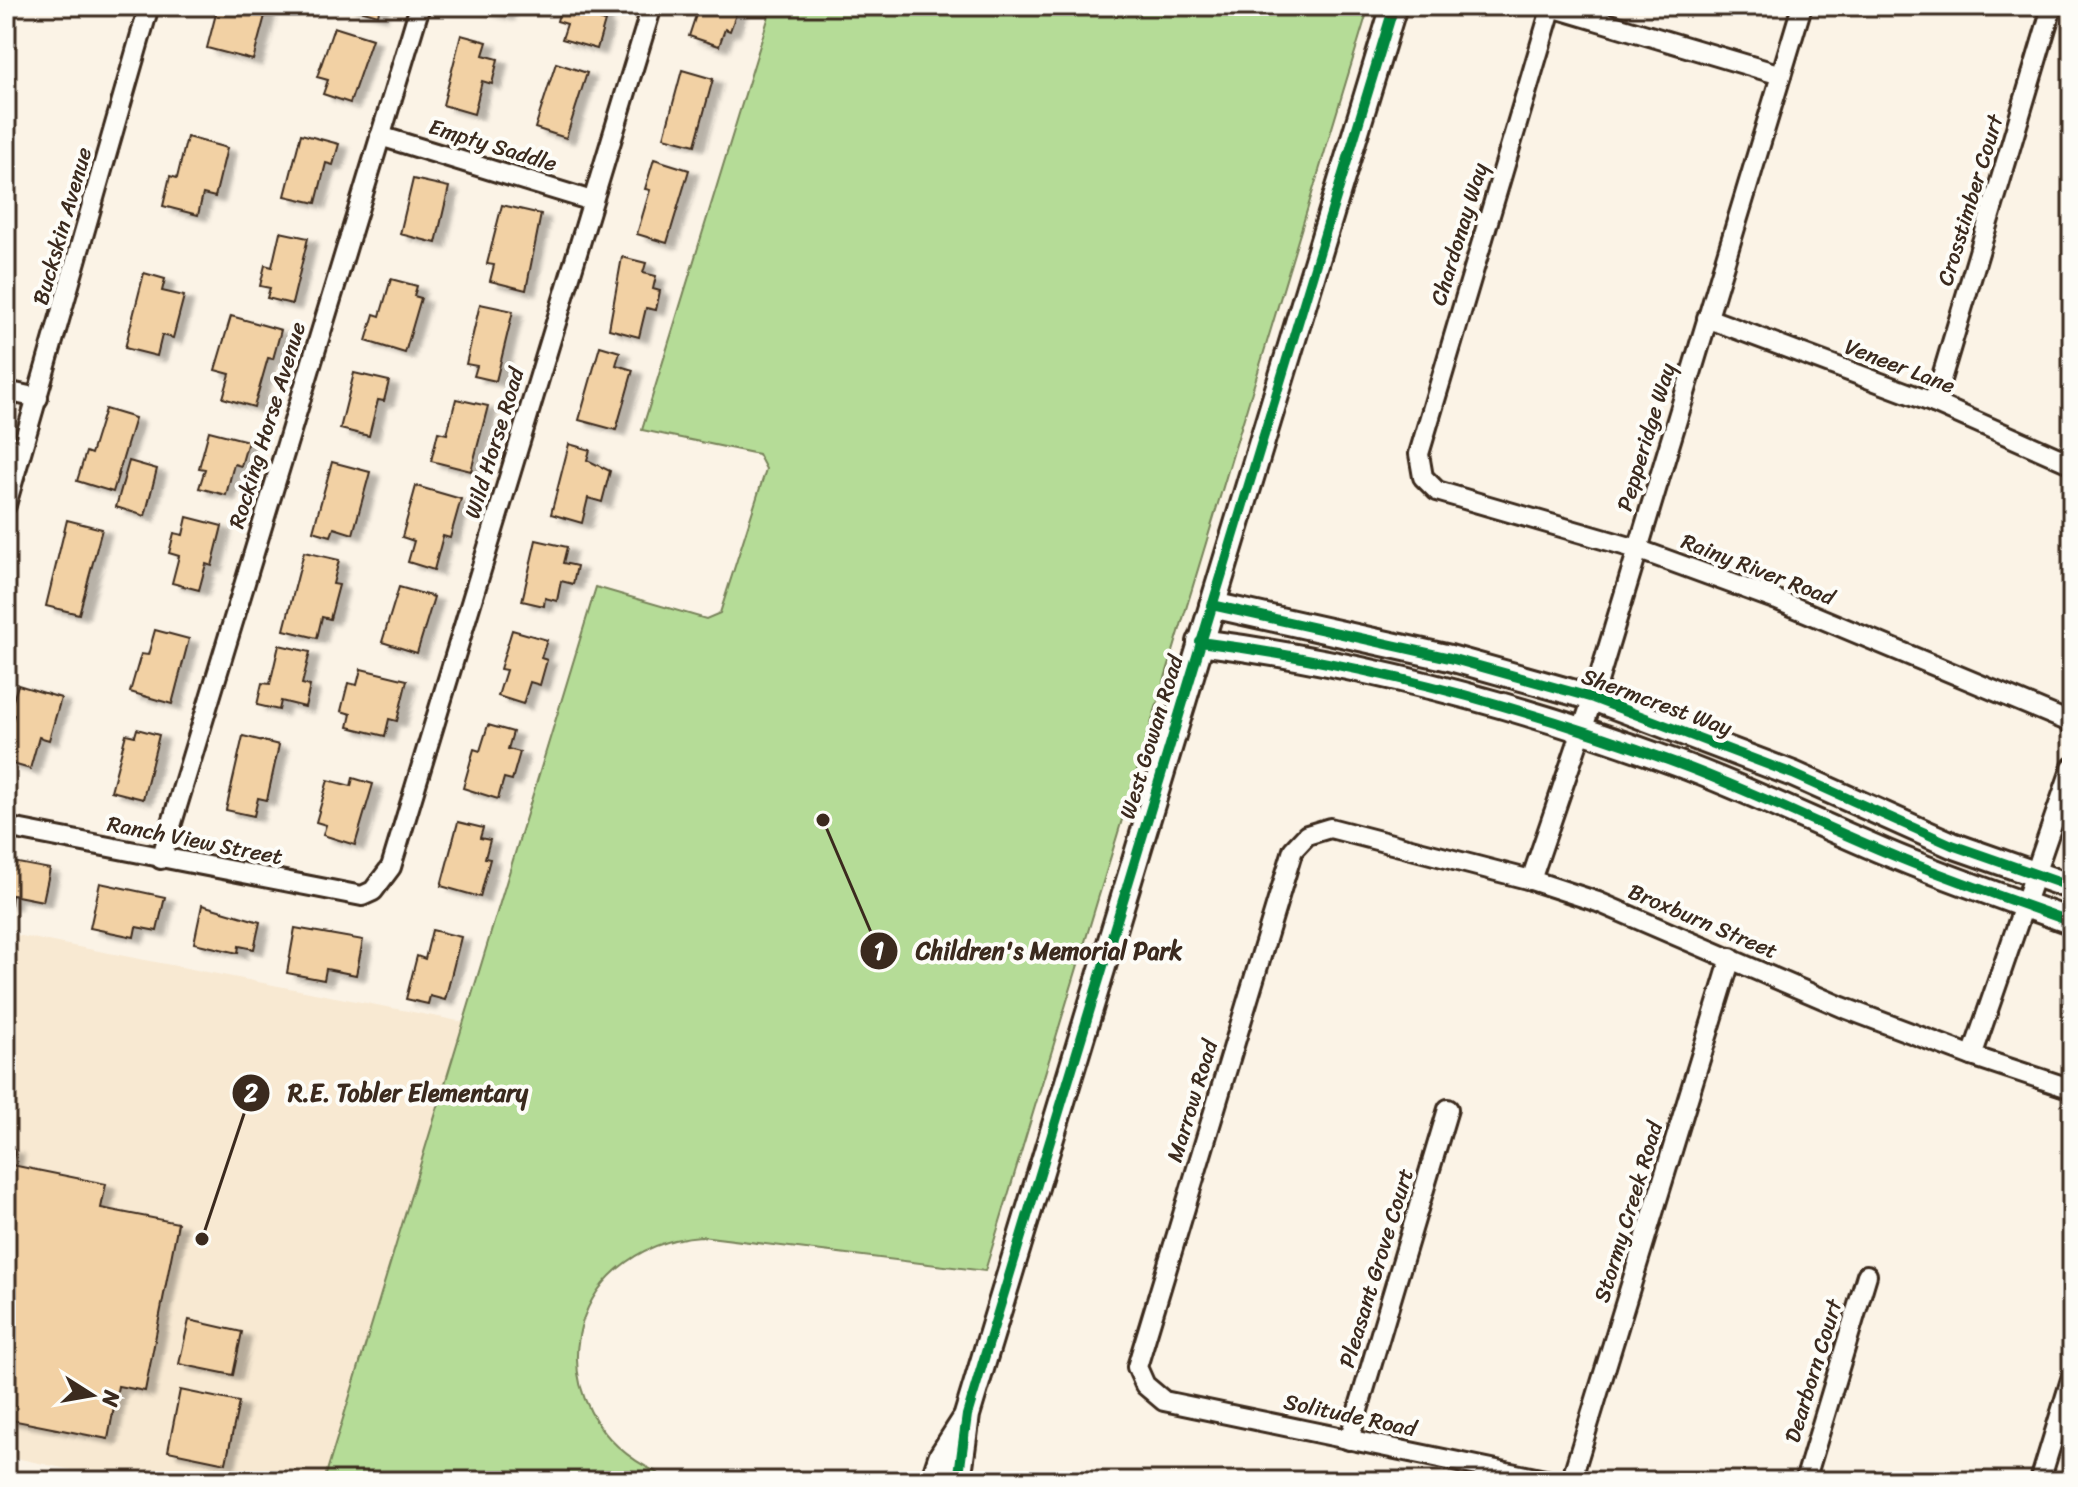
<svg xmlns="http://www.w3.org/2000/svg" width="2078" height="1487" font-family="Sriracha,sans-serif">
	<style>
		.built { fill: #f8e9d2 }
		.green { fill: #b5dc97; stroke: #78835a; stroke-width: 2 }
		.building { fill: #f2d1a4; stroke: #3b2a1e; stroke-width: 2; filter: url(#shadow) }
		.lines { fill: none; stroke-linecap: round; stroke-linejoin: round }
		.minor-casing { stroke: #3b2a1e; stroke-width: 24 }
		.tertiary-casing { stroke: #3b2a1e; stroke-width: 30 }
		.minor { stroke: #fdfcf7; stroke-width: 18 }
		.tertiary { stroke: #fdfcf7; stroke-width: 24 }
		.cycleway-casing { stroke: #fdfcf7; stroke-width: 15 }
		.cycleway { stroke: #00873e; stroke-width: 10 }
		.labels { text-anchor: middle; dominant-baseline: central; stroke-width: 8; stroke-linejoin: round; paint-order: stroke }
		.street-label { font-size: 22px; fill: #3b2a1e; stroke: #fdfcf7 }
		.leader { fill: none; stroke: #3b2a1e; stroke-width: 3 }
		.callout-dot { fill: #3b2a1e; stroke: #fdfcf7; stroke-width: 3 }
		.mark-label { font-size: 24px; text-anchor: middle; font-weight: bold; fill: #fff }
		.callout-label { font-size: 24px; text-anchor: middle; font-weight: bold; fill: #3b2a1e; stroke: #fdfcf7; stroke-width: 8; stroke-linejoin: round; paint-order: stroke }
	</style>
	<defs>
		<filter id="shadow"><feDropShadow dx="9" dy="5" stdDeviation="2" flood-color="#0004"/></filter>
	</defs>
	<rect width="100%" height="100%" fill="#fbf3e6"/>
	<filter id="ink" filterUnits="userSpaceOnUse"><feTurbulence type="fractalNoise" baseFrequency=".0125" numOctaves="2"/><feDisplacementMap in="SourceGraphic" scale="16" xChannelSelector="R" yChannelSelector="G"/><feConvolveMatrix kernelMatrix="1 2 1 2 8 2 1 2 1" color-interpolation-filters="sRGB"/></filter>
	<g filter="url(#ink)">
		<polygon class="built" points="6,933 464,1022 324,1481 124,1481 6,1456"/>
		<path class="green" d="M772,6H1369L985,1271L701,1236C562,1247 529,1412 658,1473L656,1481H324L596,587L706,619L720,613L766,469L758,454L642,430Z"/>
		<g class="building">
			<polygon points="218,6 254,6 266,12 253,60 207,48"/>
			<polygon points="346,6 380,6 378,15"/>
			<polygon points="469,6 507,6 505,15"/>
			<polygon points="561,6 605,6 601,20 605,21 597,49 562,39 567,24 557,21"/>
			<polygon points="699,6 739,6 730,31 725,29 719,46 689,36"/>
			<polygon points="334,27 372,39 350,103 323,94 328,80 317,77"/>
			<polygon points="461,35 487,42 483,55 498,59 492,84 482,81 474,114 443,105"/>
			<polygon points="556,63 587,73 566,138 535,128"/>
			<polygon points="682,70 713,79 695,145 664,137"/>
			<polygon points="301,134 339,144 333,165 326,163 316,203 285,196"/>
			<polygon points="187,137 227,148 215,197 203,194 198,215 163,206 170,176 177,178"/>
			<polygon points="654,159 689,170 667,243 637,234 650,190 645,189"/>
			<polygon points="413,179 449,187 436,243 400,234"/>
			<polygon points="502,205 541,214 526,290 490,281 494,265 487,264"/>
			<polygon points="280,232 308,238 292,304 267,298 270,288 260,286 265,265 272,267"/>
			<polygon points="622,257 646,263 643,273 656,276 653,289 660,291 656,310 646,308 639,337 609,329"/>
			<polygon points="144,273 165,279 162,291 184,296 173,338 162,335 157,356 125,348"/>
			<polygon points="391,279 417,286 414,296 421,298 405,353 366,341 374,314 380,316"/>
			<polygon points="480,304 513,311 496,381 474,376 477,366 466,364"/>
			<polygon points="231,316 281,330 273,359 268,358 254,407 223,398 230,374 215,370"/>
			<polygon points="600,346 620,352 616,365 633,370 616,430 579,420"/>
			<polygon points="354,373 389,381 384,401 378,400 369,436 340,429"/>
			<polygon points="456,399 488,406 471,471 431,461 438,432 447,434"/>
			<polygon points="105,409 135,418 113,492 77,481 86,452 91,454"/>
			<polygon points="209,431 248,441 241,466 234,464 226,495 199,488 205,469 199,468"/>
			<polygon points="569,444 590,450 587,460 610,471 602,502 588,498 582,523 551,514"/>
			<polygon points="129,461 157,469 145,516 116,507"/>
			<polygon points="332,462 370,472 353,534 334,528 331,536 313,531"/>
			<polygon points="416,486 461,499 450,538 443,536 434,570 408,562 414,541 402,537"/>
			<polygon points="187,517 222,526 212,566 206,564 199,590 172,583 179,556 169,553 174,533 183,535"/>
			<polygon points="67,520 102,529 79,614 46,606"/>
			<polygon points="536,540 567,547 563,563 577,566 573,584 561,581 557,601 545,598 544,606 522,601"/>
			<polygon points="304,552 339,560 333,584 339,585 330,619 322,617 317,638 284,630"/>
			<polygon points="399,587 434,597 417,653 382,642"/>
			<polygon points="155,630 189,639 172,704 130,692 141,654 148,655"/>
			<polygon points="512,630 547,640 541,658 547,660 540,685 530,682 523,704 498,696 506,670 500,669"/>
			<polygon points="279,645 310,652 302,684 310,686 305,707 281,701 279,710 257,705 262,683 270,684"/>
			<polygon points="361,669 407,680 397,721 389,719 385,736 348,727 351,714 341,711 348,683 357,685"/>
			<polygon points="18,685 61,698 49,740 39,737 30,769 6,762 6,743 14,715 9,713"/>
			<polygon points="488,725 513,732 508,749 520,752 512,780 504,778 498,799 463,788 474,749 480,751"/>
			<polygon points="137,729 159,735 143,799 111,791 126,734 135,736"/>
			<polygon points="243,736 279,745 267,800 258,798 254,816 226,810"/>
			<polygon points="353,778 373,784 355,845 323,835 326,825 316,822 328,780 351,786"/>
			<polygon points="458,822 483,828 480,838 490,840 485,858 490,859 480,897 441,886"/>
			<polygon points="6,856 7,861 50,869 43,901 12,895 11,904 6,903"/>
			<polygon points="100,883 165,897 157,931 136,927 134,937 90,928"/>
			<polygon points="202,905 260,922 254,949 239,946 238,953 194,943"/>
			<polygon points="295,928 363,940 356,975 326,969 324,980 287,973"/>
			<polygon points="432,930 461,937 445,1000 430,996 428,1004 406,999 417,956 425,959"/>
			<polygon points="6,1148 15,1150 12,1165 106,1184 101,1208 178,1223 145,1391 118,1386 108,1439 6,1419"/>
			<polygon points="189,1320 242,1332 233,1375 179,1364"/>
			<polygon points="180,1390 239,1402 226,1463 168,1451"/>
		</g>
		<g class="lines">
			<defs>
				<g id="minor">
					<polyline points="1552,6 1419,454 1423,477 1437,491 1637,549 1777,600 2072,723"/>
					<polyline points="1552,7 1781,75"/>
					<polyline points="380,136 592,201"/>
					<polyline points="1707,318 1934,403 2072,464"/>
					<polyline points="6,391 38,398"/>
					<polyline points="1934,403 2051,11"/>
					<polyline points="6,505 149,6"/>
					<polyline points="6,827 362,896 373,891 391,867 652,6"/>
					<polyline points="161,859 420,6"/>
					<polyline points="1531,880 1593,698 1802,6"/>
					<polyline points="1972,1056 2072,767"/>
					<polyline points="1349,1440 1448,1109"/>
					<polyline points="1550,1481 1164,1401 1145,1385 1137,1367 1293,850 1307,835 1330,828 1531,880 1598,902 1842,1007 1972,1056 2072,1089"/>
					<polyline points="1571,1481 1731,958"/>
					<polyline points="1805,1481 1867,1275"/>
					<polyline points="2040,1481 2072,1376"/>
				</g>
				<g id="tertiary">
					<polyline points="1212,605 1450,658 1593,698 1793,774 1952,845 2072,887"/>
					<path d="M1200,642C1363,663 1525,707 1679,764C1749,790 1816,823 1885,852C1946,878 2009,899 2072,922"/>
					<polyline points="933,1481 941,1457 964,1421"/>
					<polyline points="958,1481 967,1415 1394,6"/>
				</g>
			</defs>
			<use href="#minor" class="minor-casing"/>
			<use href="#tertiary" class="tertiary-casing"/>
			<use href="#minor" class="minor"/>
			<use href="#tertiary" class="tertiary"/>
			<defs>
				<g id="cycleway">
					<polyline points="1212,605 1450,658 1593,698 1793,774 1952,845 2072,887"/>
					<path d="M1200,642C1363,663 1525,707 1679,764C1749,790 1816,823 1885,852C1946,878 2009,899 2072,922"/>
					<polyline points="958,1481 967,1415 1394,6"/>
				</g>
			</defs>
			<use href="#cycleway" class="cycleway-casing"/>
			<use href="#cycleway" class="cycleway"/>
		</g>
	</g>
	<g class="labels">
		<g class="street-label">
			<text transform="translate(493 145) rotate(17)">Empty Saddle</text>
			<text transform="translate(1970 200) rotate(-73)">Crosstimber Court</text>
			<text transform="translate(62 226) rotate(-74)">Buckskin Avenue</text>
			<text transform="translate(1459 234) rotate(-73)">Chardonay Way</text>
			<text transform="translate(1900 366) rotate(21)">Veneer Lane</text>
			<text transform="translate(267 425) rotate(-73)">Rocking Horse Avenue</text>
			<text transform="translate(1646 437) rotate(-73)">Pepperidge Way</text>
			<text transform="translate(494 443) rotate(-73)">Wild Horse Road</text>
			<text transform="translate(1758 569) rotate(21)">Rainy River Road</text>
			<text transform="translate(1657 702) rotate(20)">Shermcrest Way</text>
			<text transform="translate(1151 737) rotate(-73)">West Gowan Road</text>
			<text transform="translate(195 840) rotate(11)">Ranch View Street</text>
			<text transform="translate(1703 921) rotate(23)">Broxburn Street</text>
			<text transform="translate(1192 1101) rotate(-73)">Marrow Road</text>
			<text transform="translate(1628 1212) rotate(-73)">Stormy Creek Road</text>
			<text transform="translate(1376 1268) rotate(-73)">Pleasant Grove Court</text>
			<text transform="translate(1813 1371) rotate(-73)">Dearborn Court</text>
			<text transform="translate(1350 1415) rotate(12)">Solitude Road</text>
		</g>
	</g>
	<path class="leader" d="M823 820L879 951M202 1239L251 1093"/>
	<g class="callout-dot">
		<circle cx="823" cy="820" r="8"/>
		<circle cx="202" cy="1239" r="8"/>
		<circle cx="879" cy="951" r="20"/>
		<circle cx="251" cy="1093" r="20"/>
	</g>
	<g class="mark-label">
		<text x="879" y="959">1</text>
		<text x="251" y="1101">2</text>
	</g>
	<g class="callout-label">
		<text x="1049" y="959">Children's Memorial Park</text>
		<text x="408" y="1101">R.E. Tobler Elementary</text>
	</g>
	<rect width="2078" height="1487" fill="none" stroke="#fdfcf7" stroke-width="32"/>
	<rect x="16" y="16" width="2046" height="1455" fill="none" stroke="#3b2a1e" stroke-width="3" filter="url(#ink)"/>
	<g transform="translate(92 1395) rotate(101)" stroke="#fdfcf7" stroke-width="6" paint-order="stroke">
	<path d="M0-6L14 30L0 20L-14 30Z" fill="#3b2a1e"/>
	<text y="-12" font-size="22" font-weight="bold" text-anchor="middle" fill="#3b2a1e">N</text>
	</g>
</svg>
